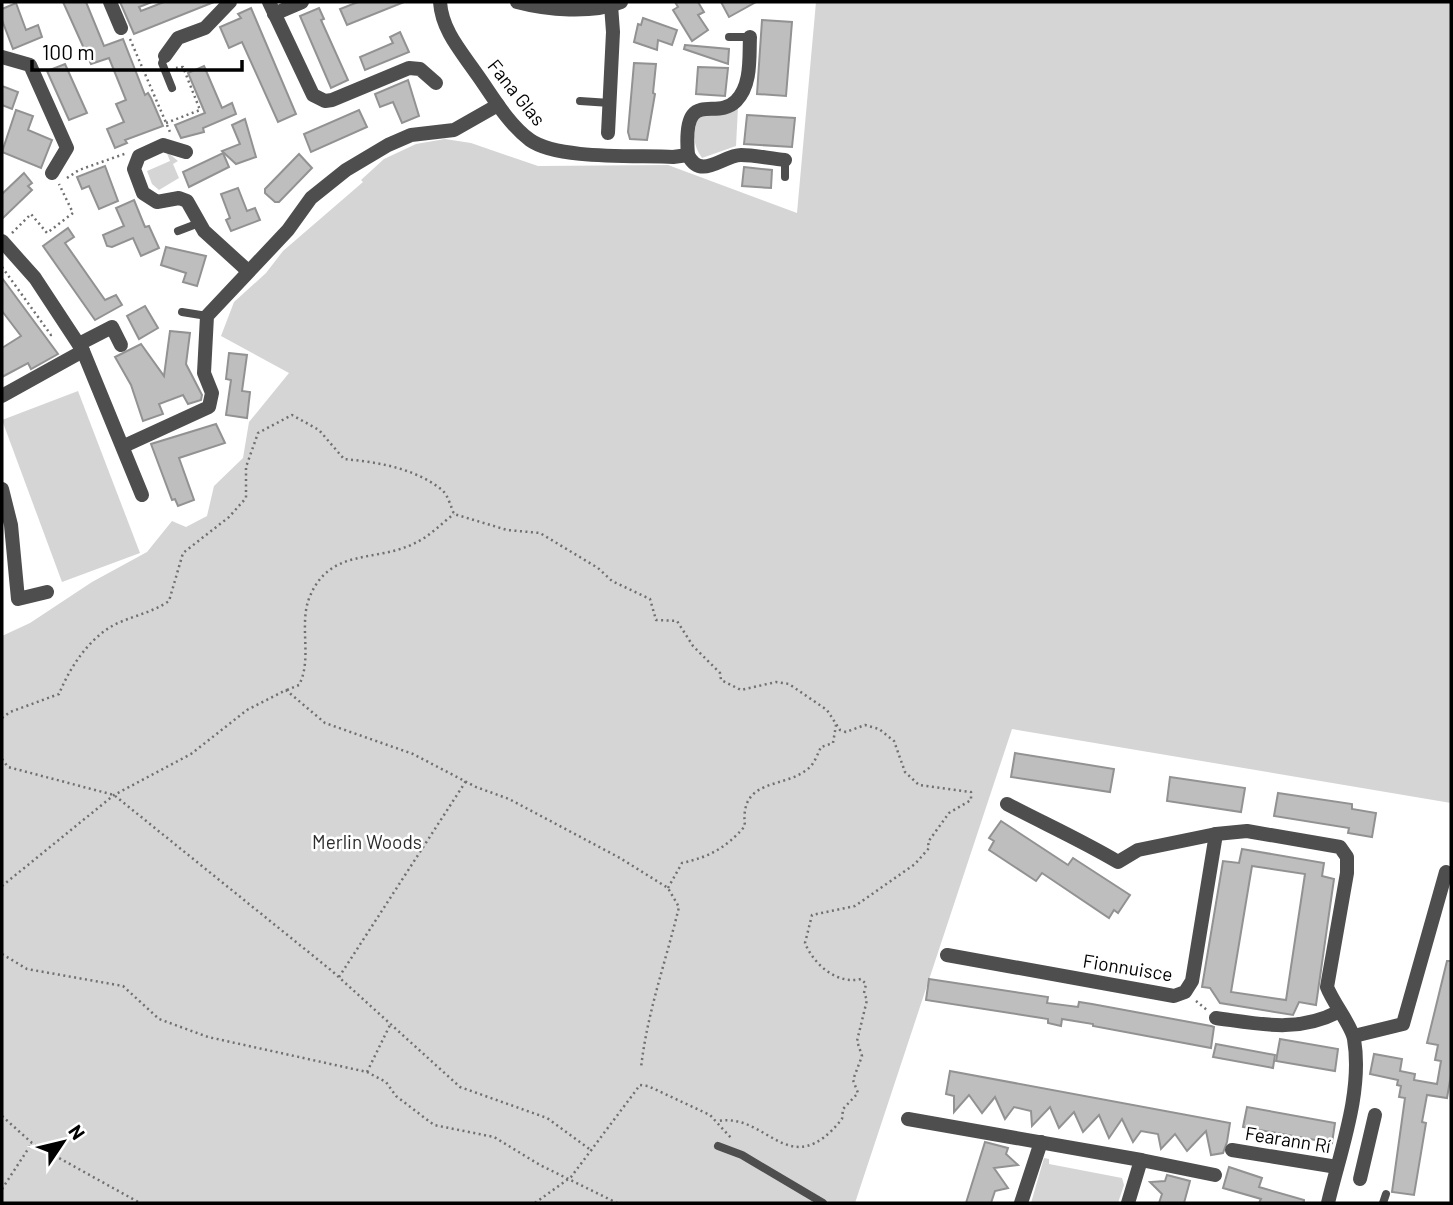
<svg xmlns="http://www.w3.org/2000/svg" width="1453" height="1205" font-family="Barlow,sans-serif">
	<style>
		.green { fill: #d5d5d5 }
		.building { fill: #bebebe; stroke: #929292; stroke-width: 2; fill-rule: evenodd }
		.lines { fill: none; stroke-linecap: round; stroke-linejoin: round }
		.path { stroke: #707070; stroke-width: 2.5; stroke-dasharray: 2 3.5; stroke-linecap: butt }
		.service { stroke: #4e4e4e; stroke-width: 8 }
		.minor { stroke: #4e4e4e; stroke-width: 14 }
		.labels { text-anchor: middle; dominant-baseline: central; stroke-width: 5; stroke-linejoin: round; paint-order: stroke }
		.street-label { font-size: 19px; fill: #000; stroke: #fff }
		.park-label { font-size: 19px; fill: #2c2c2c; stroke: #fff }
	</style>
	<rect width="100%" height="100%" fill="#fff"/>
	<g class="green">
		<polygon points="816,2 1451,2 1451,803 1012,729 855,1203 2,1203 2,636 30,623 92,582 147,552 172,521 186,527 207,516 214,486 243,458 249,422 289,373 221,336 234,302 266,273 283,251 363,182 361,180 384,159 416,144 445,139 471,143 538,166 668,165 797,213"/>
		<path d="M738,107L736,146L702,158C692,144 692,130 700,115Z"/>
		<polygon points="166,151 178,161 173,164 179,178 159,190 152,184 147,171 170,161"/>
		<polygon points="78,391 140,553 62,582 2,420"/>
		<polygon points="1044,1158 1049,1159 1049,1164 1122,1178 1124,1185 1118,1203 1031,1203"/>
	</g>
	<g class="building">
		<polygon points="63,2 86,2 104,46 123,39 145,95 148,93 151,98 163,126 125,140 127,143 115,148 107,129 124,122 116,104 126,100 109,58 91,64"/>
		<polygon points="120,2 152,2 139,7 141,11 164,2 214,2 134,34"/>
		<polygon points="358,2 404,2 347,25 340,9"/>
		<polygon points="675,2 698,2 704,12 698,15 708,30 692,41 673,10 678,7"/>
		<polygon points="721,2 756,2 729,17"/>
		<polygon points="16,3 26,30 38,25 42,37 13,49 2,20 2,9"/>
		<polygon points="251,8 296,114 278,122 242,42 229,48 220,27 241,18 238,14"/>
		<polygon points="319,8 324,19 321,20 348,80 331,88 300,16"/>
		<polygon points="643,18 677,30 672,45 658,40 657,50 634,42 638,24 641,25"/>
		<polygon points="762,20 792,22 786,96 757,94"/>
		<polygon points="400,32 409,52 365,70 360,57 393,43 390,37"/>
		<polygon points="685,45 729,49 728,64 684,49"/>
		<polygon points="634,63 656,64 653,93 655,94 647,140 630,139 628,132"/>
		<polygon points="65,64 87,113 69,120 47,71"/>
		<polygon points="204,66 222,108 232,103 236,114 203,128 204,132 181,138 175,125 205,113 188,73"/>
		<polygon points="698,67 728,68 725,96 696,94"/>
		<polygon points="408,80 419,116 402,123 393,102 380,107 375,94"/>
		<polygon points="2,86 18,92 12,109 2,105"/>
		<polygon points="16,110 33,116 28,130 52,140 41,168 2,152"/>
		<polygon points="359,110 367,127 311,152 304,134"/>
		<polygon points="747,115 795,118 792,147 744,144"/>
		<polygon points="245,119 256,157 236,164 222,151 240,144 232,125"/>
		<polygon points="223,153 229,167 189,187 183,172"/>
		<polygon points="299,154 312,168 279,202 275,202 265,193 265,189"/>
		<polygon points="105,166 118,201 99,209 89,186 82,189 77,177"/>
		<polygon points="744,167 772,170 771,188 742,186"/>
		<polygon points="24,173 32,183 28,186 32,190 2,219 2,194"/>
		<polygon points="238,188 247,211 255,208 260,220 231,231 226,220 230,218 221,194"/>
		<polygon points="134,200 145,227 149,226 159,248 141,256 133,238 112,247 107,246 103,235 124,226 116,208"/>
		<polygon points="68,228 74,237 65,243 105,300 116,295 122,305 95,320 43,246"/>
		<polygon points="166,247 206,256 197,286 183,282 186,273 161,265"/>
		<polygon points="2,278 58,354 31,369 28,363 2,377 2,348 21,336 2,311"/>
		<polygon points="145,306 158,328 139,339 127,316"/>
		<polygon points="170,331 190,333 186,364 202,395 201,400 188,404 183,395 159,404 163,414 143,421 131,385 115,357 141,344 164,376"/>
		<polygon points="229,353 247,355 242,391 250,392 247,418 226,415 231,380 226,379"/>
		<polygon points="216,424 225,443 179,458 194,500 178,506 175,499 172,500 151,444"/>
		<polygon points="1015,753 1114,769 1110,792 1011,777"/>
		<polygon points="1170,777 1245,788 1241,812 1167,801"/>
		<polygon points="1278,793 1352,804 1352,809 1376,813 1372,837 1348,833 1349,828 1274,816"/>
		<polygon points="1001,821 1068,865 1073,858 1130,895 1118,913 1114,910 1109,918 1042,873 1036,881 989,850 994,841 989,838"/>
		<path d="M1242,849L1324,863L1322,876L1334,879L1316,1005L1299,1002L1293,1015L1220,1003L1210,988L1202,987L1223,861L1239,863ZM1252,866L1305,874L1286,1000L1231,992Z"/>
		<polygon points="1447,961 1451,961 1451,1075 1447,1098 1427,1095 1422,1122 1426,1123 1414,1195 1392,1192 1405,1098 1399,1097 1401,1086 1397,1085 1398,1080 1370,1074 1374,1054 1402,1059 1400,1071 1415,1074 1414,1080 1437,1084 1441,1061 1435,1060 1438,1045 1427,1043"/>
		<polygon points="929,979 1048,997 1047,1003 1078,1007 1079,1002 1092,1004 1211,1026 1214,1027 1211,1048 1093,1026 1093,1024 1062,1019 1061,1026 1048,1023 1048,1019 926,1000"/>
		<polygon points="1280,1039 1338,1049 1335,1071 1276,1061"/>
		<polygon points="1216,1044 1275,1055 1273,1068 1213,1057"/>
		<polygon points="950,1071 1230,1123 1227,1142 1223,1153 1211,1155 1206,1131 1187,1151 1175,1134 1161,1149 1158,1134 1141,1131 1133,1142 1122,1119 1109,1138 1099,1115 1083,1132 1074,1112 1059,1128 1050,1107 1032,1126 1031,1111 1014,1107 1005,1119 995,1097 982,1113 969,1095 954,1112 954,1096 946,1094"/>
		<polygon points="1247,1107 1335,1123 1332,1143 1243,1127"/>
		<polygon points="985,1142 1008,1148 1006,1154 1018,1165 994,1168 1008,1188 995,1191 991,1203 966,1203"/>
		<polygon points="1229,1167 1262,1178 1259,1187 1304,1200 1304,1203 1259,1203 1261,1199 1223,1188"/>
		<polygon points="1167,1175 1190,1181 1184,1203 1159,1203 1162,1194 1150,1182 1165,1181"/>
	</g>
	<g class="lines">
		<g class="path">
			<polyline points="130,39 170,132"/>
			<polyline points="166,123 200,110 183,67 176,68"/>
			<polyline points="67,178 79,170 127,153"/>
			<polyline points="12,233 31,214 47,233 73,213 59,184"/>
			<polyline points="2,267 51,335 54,333"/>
			<path d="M287,690L299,685C313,658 298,624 310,596C331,547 376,563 415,543C429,537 442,523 454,514"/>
			<path d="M2,718L10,712L59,694C70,667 90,636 118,623C136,615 153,612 169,601L183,553L229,517L246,498V467L258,433L292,415L319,430L344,459C377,462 415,468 442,490C448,495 451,507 454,514L507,530L540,533L598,568L612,581L650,599L656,620L677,621L693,646L720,673L721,680L741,690L776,682L789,684L827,710L840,730L846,732L865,725L879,729L894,741L905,772L919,785L971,792V800L949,813L928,842L929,848L915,864L855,906L812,915L805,943C813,963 836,985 861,979L866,984L864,993L867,1000L857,1041L862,1056L853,1080L858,1093L843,1109L842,1119C789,1185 768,1112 718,1121"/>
			<polyline points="2,759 8,767 114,795 332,971 460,1087 547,1118 592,1151"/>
			<path d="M2,886L114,795L191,754L247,710L286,690L325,723L413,754L476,787L509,799L620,858L668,888L679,907C666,961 647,1013 641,1068"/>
			<path d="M668,888L682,863C709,857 726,848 745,826C739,776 786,790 810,767C815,762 818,753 821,747L833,743L836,725"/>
			<polyline points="2,954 27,969 123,986 159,1019 208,1037 367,1072 386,1082 396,1096 434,1125 494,1137 540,1165 617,1203"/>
			<polyline points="339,977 466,781"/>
			<polyline points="1196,1001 1207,1010"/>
			<polyline points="367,1072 390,1025"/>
			<polyline points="2,1116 32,1143 140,1203"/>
			<polyline points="2,1189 32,1143"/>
			<polyline points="535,1203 571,1177 640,1085 648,1086 710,1115 732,1139"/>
		</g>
		<g class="service">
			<polyline points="729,37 750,37"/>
			<polyline points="165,56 162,63 172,88"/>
			<polyline points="580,101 610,103"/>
			<polyline points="785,177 785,160"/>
			<polyline points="178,231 199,223"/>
			<polyline points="182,312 207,316"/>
			<polyline points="718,1146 742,1155 823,1203"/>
			<polyline points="1383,1203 1386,1194"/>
		</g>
		<g class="minor">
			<polyline points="110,2 121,28"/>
			<polyline points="269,2 313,95 325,101 332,100 409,68 420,69 436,83"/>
			<path d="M440,2C442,30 460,50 476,73C492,95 507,123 530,140C558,160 637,155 673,157L688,155"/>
			<path d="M517,2C547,10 592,14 621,2"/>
			<polyline points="274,14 302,2"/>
			<path d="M750,37C749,57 752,85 736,101C715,122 682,85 688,155C701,181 723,155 741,155C756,155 771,159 785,160"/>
			<polyline points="165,56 178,38 205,28 230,2"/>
			<polyline points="2,57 30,65 67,148 52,173"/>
			<polyline points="608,133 613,32 611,5"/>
			<polyline points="186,152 163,145 139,156 134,169 143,193 157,202 179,198 187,201 204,231 248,271"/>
			<polyline points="2,241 35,278 83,351 2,396"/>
			<polyline points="79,344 112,327 121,345"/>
			<polyline points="83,351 142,495"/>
			<polyline points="124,446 209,407 212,393 204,373 207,316 288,230 311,198 346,170 388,145 411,135 454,130 498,105"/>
			<polyline points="2,489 11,525 18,599 47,592"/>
			<path d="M1007,804C1045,824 1081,840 1118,862L1138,850L1216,834"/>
			<path d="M947,955L1174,996L1185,992L1192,981L1216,834L1247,831L1340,847L1347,857V873L1327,987C1333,1003 1352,1026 1354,1039C1363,1092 1340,1152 1328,1203"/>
			<path d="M1216,1018C1260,1024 1297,1033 1338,1012"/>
			<polyline points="1354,1036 1403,1024 1446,872"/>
			<polyline points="908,1119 1141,1160 1128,1203"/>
			<polyline points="1232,1150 1337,1167"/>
			<polyline points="1141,1160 1215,1175"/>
			<polyline points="1360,1179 1375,1115"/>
			<polyline points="1021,1203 1041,1142"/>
		</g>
	</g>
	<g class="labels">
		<g class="street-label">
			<text transform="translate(517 92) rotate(51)">Fana Glas</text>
			<text transform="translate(1128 967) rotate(9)">Fionnuisce</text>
			<text transform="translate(1288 1139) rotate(9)">Fearann Rí</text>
		</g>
		<g class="park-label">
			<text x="367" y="841">Merlin Woods</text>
		</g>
	</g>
	<rect width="1453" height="1205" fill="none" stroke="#000000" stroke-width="7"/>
	<g transform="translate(63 1142) rotate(55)" stroke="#ffffff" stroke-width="5" paint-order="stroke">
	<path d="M0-5L12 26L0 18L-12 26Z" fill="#000000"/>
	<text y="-10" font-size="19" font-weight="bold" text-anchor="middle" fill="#000000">N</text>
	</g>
	<path d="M32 60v10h210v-10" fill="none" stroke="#000000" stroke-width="3.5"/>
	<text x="42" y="60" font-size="21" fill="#000000" stroke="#ffffff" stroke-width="5" paint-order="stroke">100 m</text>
</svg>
